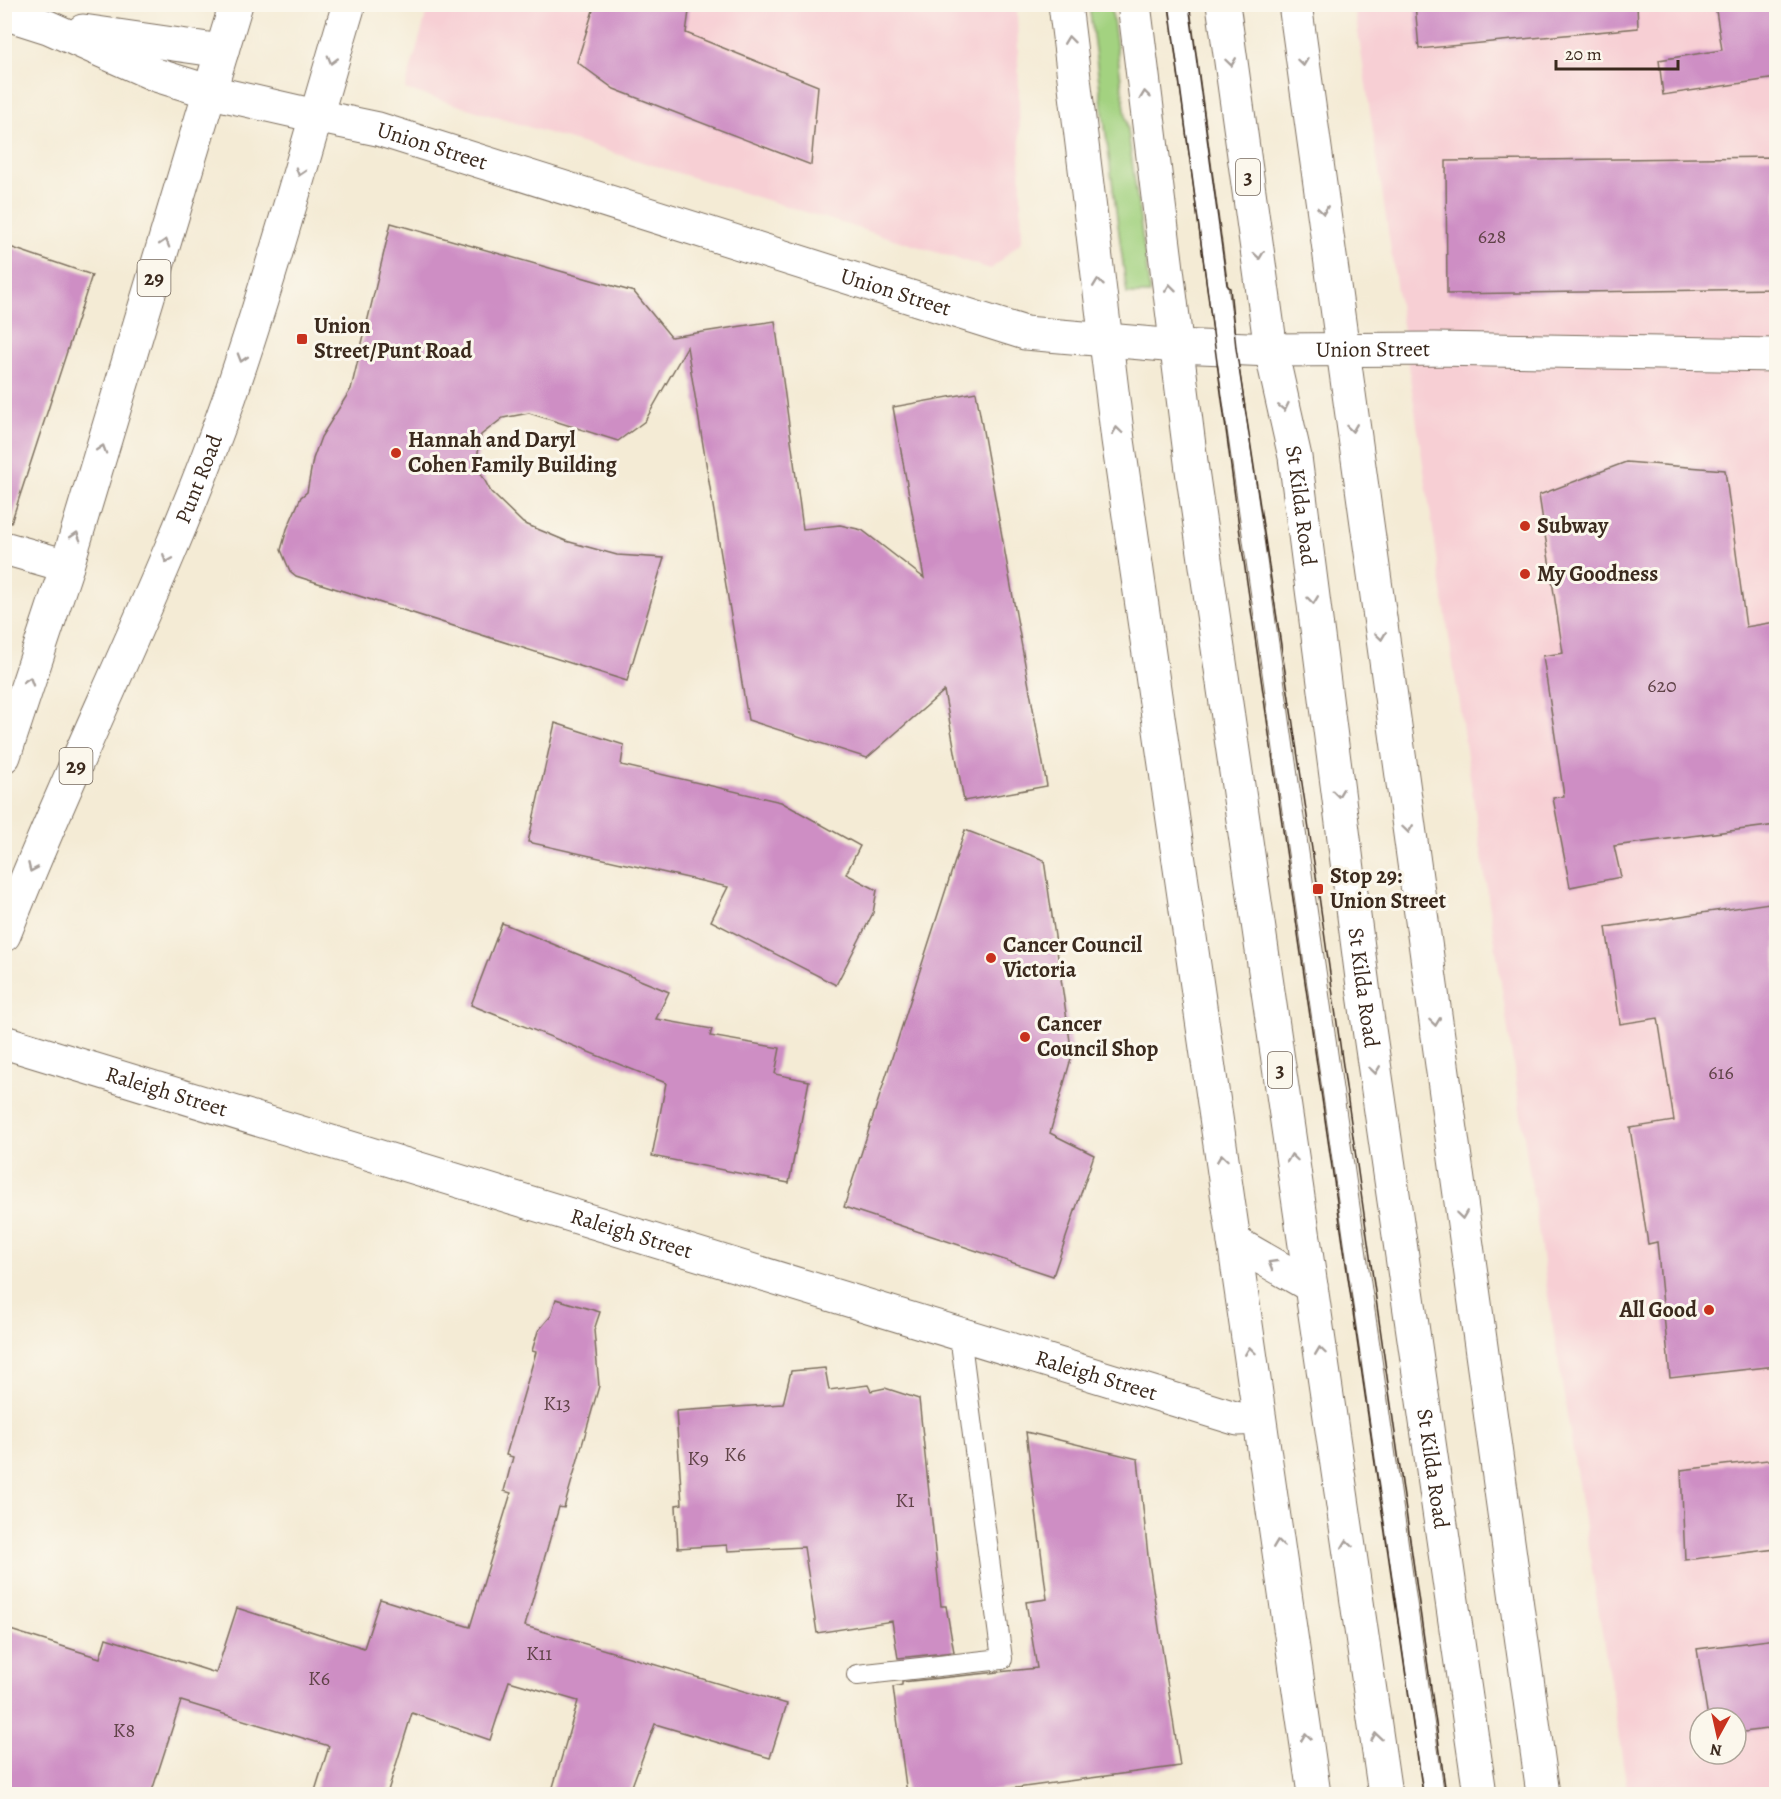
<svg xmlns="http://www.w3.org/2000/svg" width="1781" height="1799" font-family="Alegreya,serif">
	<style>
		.built { fill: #f7cfd4; fill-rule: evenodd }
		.green { fill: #a3d280; stroke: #6f7e4f; stroke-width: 1.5 }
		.building { fill: #ce8ec4 }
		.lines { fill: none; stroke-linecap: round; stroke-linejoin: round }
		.lane-casing { stroke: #7c6e5e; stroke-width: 22 }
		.street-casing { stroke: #7c6e5e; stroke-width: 35 }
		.secondary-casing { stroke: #7c6e5e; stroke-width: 35 }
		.primary-casing { stroke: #7c6e5e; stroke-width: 35 }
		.highway-casing { stroke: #7c6e5e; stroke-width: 35 }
		.lane { stroke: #fff; stroke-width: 20 }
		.street { stroke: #fff; stroke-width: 33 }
		.secondary { stroke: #fff; stroke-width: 33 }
		.primary { stroke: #fff; stroke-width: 33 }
		.highway { stroke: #fff; stroke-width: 33 }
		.tram { stroke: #3b2a1e; stroke-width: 1.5 }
		.oneway { stroke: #a79f9a }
		.poi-dot { fill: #c8321e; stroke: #fbf7ec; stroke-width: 2 }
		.labels { text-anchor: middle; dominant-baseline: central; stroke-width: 6; stroke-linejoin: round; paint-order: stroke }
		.number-label { font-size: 20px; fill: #604348 }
		.shield { fill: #fbf7ec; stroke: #75685c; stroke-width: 1.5 }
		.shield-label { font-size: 21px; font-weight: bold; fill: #3b2a1e }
		.street-label { font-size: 22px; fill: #3b2a1e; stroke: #fbf7ec }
		.poi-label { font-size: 22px; font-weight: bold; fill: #3b2a1e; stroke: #fbf7ec; text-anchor: start }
	</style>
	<rect width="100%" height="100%" fill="#fbf7ec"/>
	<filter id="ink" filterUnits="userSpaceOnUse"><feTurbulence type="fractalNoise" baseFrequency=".0167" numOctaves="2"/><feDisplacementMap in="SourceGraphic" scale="12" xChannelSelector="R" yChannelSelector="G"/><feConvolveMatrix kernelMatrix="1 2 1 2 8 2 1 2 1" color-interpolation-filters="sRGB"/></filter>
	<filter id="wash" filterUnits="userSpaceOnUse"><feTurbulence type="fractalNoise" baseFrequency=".008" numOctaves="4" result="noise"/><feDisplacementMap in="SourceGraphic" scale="24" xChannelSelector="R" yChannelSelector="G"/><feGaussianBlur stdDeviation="1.35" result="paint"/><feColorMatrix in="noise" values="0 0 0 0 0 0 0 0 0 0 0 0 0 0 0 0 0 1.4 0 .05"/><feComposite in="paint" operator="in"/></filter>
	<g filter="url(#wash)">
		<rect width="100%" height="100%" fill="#f4ebd5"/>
		<g class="built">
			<polygon points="429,5 1017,5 1022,241 991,269 405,89"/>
			<path d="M1354,5H1776V1794H1628L1550,1309ZM1700,1718H1736V1754H1700Z"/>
		</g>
		<polygon class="green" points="1089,5 1111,5 1150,294 1127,294"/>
		<g id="blocks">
			<g class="building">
				<polygon points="595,4 690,4 686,33 818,86 811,165 614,89 577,62"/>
				<polygon points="1415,4 1637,4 1638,28 1419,49"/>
				<polygon points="1715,4 1776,4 1776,78 1663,95 1659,60 1722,50"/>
				<polygon points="1776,157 1776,289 1447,294 1446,161"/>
				<polygon points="391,223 634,292 671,337 775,321 803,529 840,525 862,530 924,578 893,407 976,392 1047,786 964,801 944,691 867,758 748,720 687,347 645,421 618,441 529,413 503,418 481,435 476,464 491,492 523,523 566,541 617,555 664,558 627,681 296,576 290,571 281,550 287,529 301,497 307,492 313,459 321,437 351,389"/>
				<polygon points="4,245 92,275 11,523 4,522"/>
				<polygon points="1626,462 1725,470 1746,627 1776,622 1776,825 1614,846 1621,877 1570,887 1553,798 1564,796 1543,656 1563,653 1539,495"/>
				<polygon points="555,723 624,745 621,765 781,802 860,846 846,874 877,890 873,913 836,985 711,921 728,887 528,842"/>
				<polygon points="965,830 1044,860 1072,1055 1050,1133 1094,1155 1053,1276 844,1207"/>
				<polygon points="1776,902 1776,1366 1670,1378 1657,1242 1648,1244 1630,1128 1674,1121 1658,1018 1620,1024 1606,927"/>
				<polygon points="502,923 669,992 656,1019 712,1029 710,1036 780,1048 775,1074 809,1081 789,1183 652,1156 666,1083 471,1005"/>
				<polygon points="556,1299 600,1312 594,1330 599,1386 564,1508 559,1507 525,1626 787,1704 770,1758 655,1724 629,1794 551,1794 578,1701 509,1681 490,1740 412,1713 387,1794 314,1794 329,1746 181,1701 151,1794 4,1794 4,1628 100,1658 106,1638 216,1673 237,1608 364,1648 380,1599 470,1627 511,1493 504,1491 513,1457 506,1455 536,1352 532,1351 538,1331 551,1316"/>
				<polygon points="825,1368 829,1390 868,1385 871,1391 885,1388 919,1399 941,1606 946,1606 954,1652 898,1658 892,1621 817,1633 804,1547 728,1551 727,1545 678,1548 676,1505 682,1504 676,1411 783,1404 791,1371"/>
				<polygon points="1026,1432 1138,1459 1148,1556 1180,1766 971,1794 907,1794 893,1687 902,1685 902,1682 1037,1668 1026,1602 1047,1599"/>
				<polygon points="1776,1459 1776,1549 1685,1560 1681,1470"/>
				<polygon points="1776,1639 1776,1728 1736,1733 1736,1718 1708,1718 1697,1649"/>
			</g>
		</g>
	</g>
	<g filter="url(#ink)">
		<use href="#blocks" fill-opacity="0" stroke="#7c6e5e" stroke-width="1.5"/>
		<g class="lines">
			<defs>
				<g id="lane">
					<polyline points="1179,4 1226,349 1434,1794"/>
					<polyline points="857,1675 1002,1659 960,1335"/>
				</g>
				<g id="street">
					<polyline points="4,13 48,27 156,75 211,92"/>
					<polyline points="83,31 222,51"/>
					<polyline points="4,548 67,566"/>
					<path id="s1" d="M4,1042L1199,1407L1238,1419L1259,1418"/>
				</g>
				<g id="secondary">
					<polyline points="1065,4 1118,440 1314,1794"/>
					<polyline points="1295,4 1543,1794"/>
					<path id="s2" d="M316,116L378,129L1025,333L1177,346"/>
				</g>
				<g id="primary">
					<polyline points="1134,4 1192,470 1385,1794"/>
					<path id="s3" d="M1223,4L1271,350L1295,457L1364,994L1480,1794"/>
					<path id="s4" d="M1177,346L1271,350L1435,349L1776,355"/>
					<polyline points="1234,1242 1311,1286"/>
				</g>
				<g id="highway">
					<polyline points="211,92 316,116"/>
					<polyline points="4,756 67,566 236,4"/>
					<path id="s5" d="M4,935C75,753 166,580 230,396C274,267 310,135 349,4"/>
				</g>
			</defs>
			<use href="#lane" class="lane-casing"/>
			<use href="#street" class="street-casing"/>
			<use href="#secondary" class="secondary-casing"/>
			<use href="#primary" class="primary-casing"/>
			<use href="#highway" class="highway-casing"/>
			<use href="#lane" class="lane"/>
			<use href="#street" class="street"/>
			<use href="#secondary" class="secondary"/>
			<use href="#primary" class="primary"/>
			<use href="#highway" class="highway"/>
			<g class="tram">
				<polyline points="1169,4 1240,534 1423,1794"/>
				<polyline points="1189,4 1227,285 1230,288 1236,348 1318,889 1446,1794"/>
			</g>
		</g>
		<defs><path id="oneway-chevron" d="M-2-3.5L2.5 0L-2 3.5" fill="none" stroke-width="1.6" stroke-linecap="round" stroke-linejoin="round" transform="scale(1.5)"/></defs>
		<g class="oneway">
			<use href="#oneway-chevron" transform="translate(1069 40) rotate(-97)"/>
			<use href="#oneway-chevron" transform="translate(332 60) rotate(106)"/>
			<use href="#oneway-chevron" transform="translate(1231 62) rotate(82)"/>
			<use href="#oneway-chevron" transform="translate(1303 62) rotate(82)"/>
			<use href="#oneway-chevron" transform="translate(1145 95) rotate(-97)"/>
			<use href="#oneway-chevron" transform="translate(300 172) rotate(107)"/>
			<use href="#oneway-chevron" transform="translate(1323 210) rotate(82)"/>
			<use href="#oneway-chevron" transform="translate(165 243) rotate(-73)"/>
			<use href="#oneway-chevron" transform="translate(1259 255) rotate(82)"/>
			<use href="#oneway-chevron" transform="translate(1098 283) rotate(-97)"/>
			<use href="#oneway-chevron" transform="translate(1170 288) rotate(-97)"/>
			<use href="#oneway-chevron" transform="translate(242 358) rotate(107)"/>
			<use href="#oneway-chevron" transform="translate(1284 407) rotate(78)"/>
			<use href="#oneway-chevron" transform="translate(1352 428) rotate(82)"/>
			<use href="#oneway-chevron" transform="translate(1117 431) rotate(-98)"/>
			<use href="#oneway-chevron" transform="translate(102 449) rotate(-73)"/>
			<use href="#oneway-chevron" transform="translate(76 536) rotate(-73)"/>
			<use href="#oneway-chevron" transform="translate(167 559) rotate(112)"/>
			<use href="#oneway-chevron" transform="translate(1313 600) rotate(83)"/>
			<use href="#oneway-chevron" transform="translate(1381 636) rotate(82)"/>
			<use href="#oneway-chevron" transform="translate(29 681) rotate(-72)"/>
			<use href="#oneway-chevron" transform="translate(1338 793) rotate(83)"/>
			<use href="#oneway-chevron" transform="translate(1408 829) rotate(82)"/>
			<use href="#oneway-chevron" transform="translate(32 868) rotate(114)"/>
			<use href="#oneway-chevron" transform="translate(1435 1022) rotate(82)"/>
			<use href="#oneway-chevron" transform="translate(1375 1070) rotate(82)"/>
			<use href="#oneway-chevron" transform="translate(1222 1158) rotate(-98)"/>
			<use href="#oneway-chevron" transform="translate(1292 1158) rotate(-98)"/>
			<use href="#oneway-chevron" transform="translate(1462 1215) rotate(82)"/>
			<use href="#oneway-chevron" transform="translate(1272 1264) rotate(-150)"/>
			<use href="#oneway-chevron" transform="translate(1250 1351) rotate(-98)"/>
			<use href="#oneway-chevron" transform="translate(1320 1351) rotate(-98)"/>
			<use href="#oneway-chevron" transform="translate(1278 1544) rotate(-98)"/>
			<use href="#oneway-chevron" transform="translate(1347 1544) rotate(-98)"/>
			<use href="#oneway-chevron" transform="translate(1306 1737) rotate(-98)"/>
			<use href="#oneway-chevron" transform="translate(1376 1737) rotate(-99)"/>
		</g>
	</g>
	<g class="poi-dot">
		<rect x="296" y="333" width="12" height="12" rx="3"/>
		<circle cx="396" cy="453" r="6"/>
		<circle cx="1525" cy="526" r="6"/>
		<circle cx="1525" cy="574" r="6"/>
		<rect x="1312" y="883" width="12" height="12" rx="3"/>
		<circle cx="991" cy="958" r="6"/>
		<circle cx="1025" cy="1037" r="6"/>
		<circle cx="1709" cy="1310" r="6"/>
	</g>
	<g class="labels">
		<g class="number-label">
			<text x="1492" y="236">628</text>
			<text x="1662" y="685">620</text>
			<text x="1721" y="1072">616</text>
			<text x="557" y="1403">K13</text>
			<text x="735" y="1454">K6</text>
			<text x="698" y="1458">K9</text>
			<text x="905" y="1500">K1</text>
			<text x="539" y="1653">K11</text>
			<text x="319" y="1678">K6</text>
			<text x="124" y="1730">K8</text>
		</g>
		<g class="shield">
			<rect x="1236" y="159" width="24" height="36" rx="4.5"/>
			<rect x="137.5" y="260" width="33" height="36" rx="4.5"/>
			<rect x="59.5" y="748" width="33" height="36" rx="4.5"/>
			<rect x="1268" y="1052" width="24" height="36" rx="4.5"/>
		</g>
		<g class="shield-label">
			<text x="1248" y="177">3</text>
			<text x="154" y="278">29</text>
			<text x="76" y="766">29</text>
			<text x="1280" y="1070">3</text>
		</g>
		<g class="street-label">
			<text stroke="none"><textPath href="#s2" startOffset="120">Union Street</textPath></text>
			<text stroke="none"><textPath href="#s2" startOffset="606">Union Street</textPath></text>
			<text stroke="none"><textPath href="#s4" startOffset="196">Union Street</textPath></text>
			<text stroke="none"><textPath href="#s5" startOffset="496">Punt Road</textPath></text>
			<text stroke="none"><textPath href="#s3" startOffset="508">St Kilda Road</textPath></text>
			<text stroke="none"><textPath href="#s3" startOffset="994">St Kilda Road</textPath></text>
			<text stroke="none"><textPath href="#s1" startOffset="170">Raleigh Street</textPath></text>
			<text stroke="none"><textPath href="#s1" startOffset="656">Raleigh Street</textPath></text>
			<text stroke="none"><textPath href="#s1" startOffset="1142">Raleigh Street</textPath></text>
			<text stroke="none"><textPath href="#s3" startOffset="1480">St Kilda Road</textPath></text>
		</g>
		<g class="poi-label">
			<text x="314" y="326">Union<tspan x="314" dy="25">Street/Punt Road</tspan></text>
			<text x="408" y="440">Hannah and Daryl<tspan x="408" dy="25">Cohen Family Building</tspan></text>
			<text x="1537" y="526">Subway</text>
			<text x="1537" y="574">My Goodness</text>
			<text x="1330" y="876">Stop 29:<tspan x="1330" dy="25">Union Street</tspan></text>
			<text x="1003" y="945">Cancer Council<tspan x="1003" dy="25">Victoria</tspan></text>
			<text x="1037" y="1024">Cancer<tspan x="1037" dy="25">Council Shop</tspan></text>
			<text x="1697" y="1310" text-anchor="end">All Good</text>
		</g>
	</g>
	<rect width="1781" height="1799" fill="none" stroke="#fbf7ec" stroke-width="24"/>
	<g transform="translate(1718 1736) rotate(188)"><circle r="28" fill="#fbf7ec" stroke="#aea59a" stroke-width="1.5"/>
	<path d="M0-4.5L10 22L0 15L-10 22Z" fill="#c8321e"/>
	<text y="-9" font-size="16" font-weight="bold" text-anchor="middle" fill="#3b2a1e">N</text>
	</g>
	<path d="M1556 60v9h122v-9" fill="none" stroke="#3b2a1e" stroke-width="3"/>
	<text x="1565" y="60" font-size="18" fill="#3b2a1e" stroke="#fbf7ec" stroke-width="4.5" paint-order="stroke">20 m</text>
</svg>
